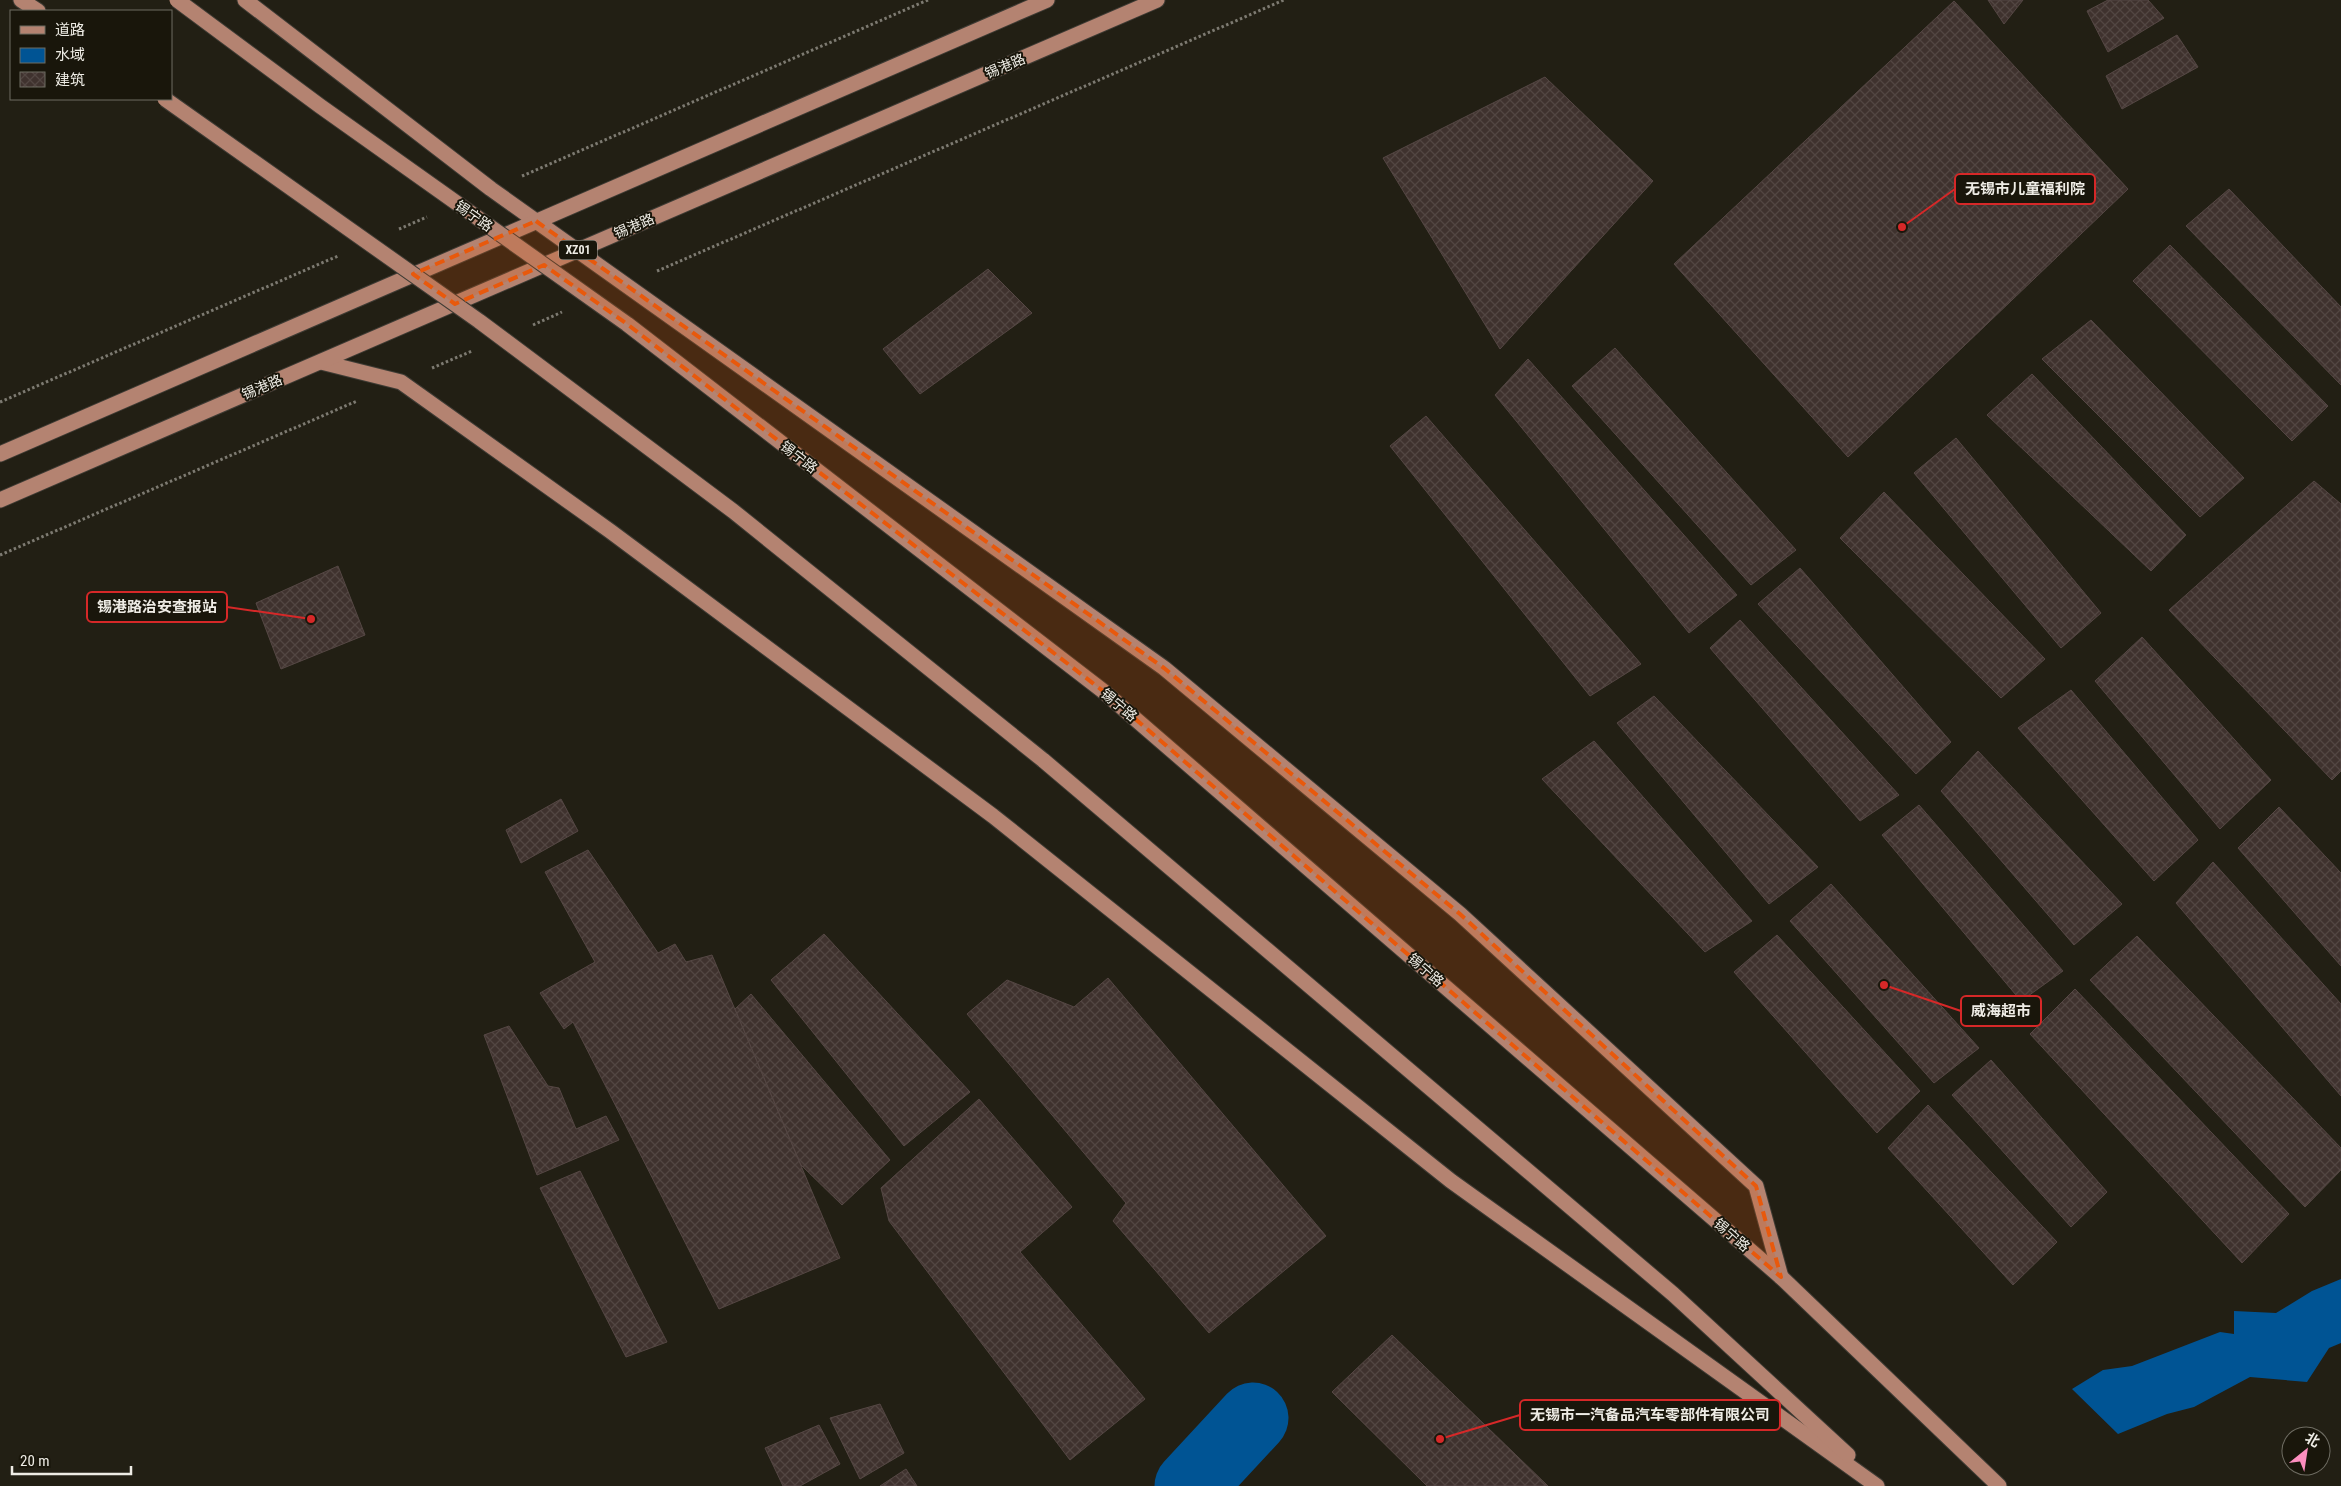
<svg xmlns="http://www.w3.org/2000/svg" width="2341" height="1486" font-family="'Roboto Condensed','Noto Sans SC',sans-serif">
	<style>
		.water { fill: #005494 }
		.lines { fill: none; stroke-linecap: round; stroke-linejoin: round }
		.river { stroke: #005494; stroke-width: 71 }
		.building { fill: url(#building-cross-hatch); stroke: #554744 }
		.major-casing { stroke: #3e3b34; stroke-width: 17 }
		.path { stroke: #7d7a71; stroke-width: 3; stroke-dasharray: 2.5 2.5; stroke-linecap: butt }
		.major { stroke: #b48371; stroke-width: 15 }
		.major-bridge-casing { stroke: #3e3b34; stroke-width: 17; stroke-linecap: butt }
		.major-bridge { stroke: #b48371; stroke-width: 15 }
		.marked { fill: #e8590c; fill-opacity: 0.2; stroke: #e8590c; stroke-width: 4; stroke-dasharray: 10 6; stroke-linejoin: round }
		.labels { text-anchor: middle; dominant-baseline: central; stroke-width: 4; stroke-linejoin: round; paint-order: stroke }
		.shield { fill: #19160b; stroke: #aeaca4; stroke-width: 1 }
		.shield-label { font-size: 12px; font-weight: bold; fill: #eeece5 }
		.street-label { font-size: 14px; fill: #eeece5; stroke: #19160b }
		.leader { fill: none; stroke: #d62828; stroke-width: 2 }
		.callout-dot { fill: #d62828; stroke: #19160b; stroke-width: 2 }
		.callout { fill: #19160b; stroke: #d62828; stroke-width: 2 }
		.callout-label { font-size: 15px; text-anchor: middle; font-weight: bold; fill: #eeece5 }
	</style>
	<defs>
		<pattern id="building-cross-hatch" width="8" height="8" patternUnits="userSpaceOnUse" patternTransform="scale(1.25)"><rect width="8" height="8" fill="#3f322e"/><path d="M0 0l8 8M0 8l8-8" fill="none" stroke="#524642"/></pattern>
	</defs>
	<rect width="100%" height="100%" fill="#221f14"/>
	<polygon class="water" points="2341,1279 2341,1343 2329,1348 2307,1382 2250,1377 2194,1407 2167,1414 2118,1434 2072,1389 2103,1370 2132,1366 2220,1332 2234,1334 2234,1311 2276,1313 2312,1291"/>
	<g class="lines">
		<polyline class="river" points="1190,1486 1253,1418"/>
	</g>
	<g class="building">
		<polygon points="1988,0 2023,0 2004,24"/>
		<polygon points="2108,0 2148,0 2164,18 2108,52 2087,11"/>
		<polygon points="1954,1 2128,189 1848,457 1674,264"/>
		<polygon points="2177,35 2198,67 2122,109 2106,76"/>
		<polygon points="1545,77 1653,181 1500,349 1383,158"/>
		<polygon points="2229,189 2341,307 2341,385 2186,226"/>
		<polygon points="2170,245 2328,406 2292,441 2133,281"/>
		<polygon points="988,269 1032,313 920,394 883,349"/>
		<polygon points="2091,320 2244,478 2200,517 2042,359"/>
		<polygon points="1615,348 1796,550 1751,585 1572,386"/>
		<polygon points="1528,359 1737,595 1689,633 1495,395"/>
		<polygon points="2032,374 2186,535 2151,571 1987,415"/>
		<polygon points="1426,416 1641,664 1590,696 1390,446"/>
		<polygon points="1956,438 2101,613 2061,648 1914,473"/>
		<polygon points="2314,481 2341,504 2341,771 2332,780 2169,610"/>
		<polygon points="1884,492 2045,659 2001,698 1840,538"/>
		<polygon points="338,566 365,635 281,669 256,603"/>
		<polygon points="1800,568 1951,742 1916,774 1758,604"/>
		<polygon points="1740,620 1899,795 1860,821 1710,648"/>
		<polygon points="2142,637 2271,780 2220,829 2095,681"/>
		<polygon points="2071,690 2198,840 2154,881 2018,728"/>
		<polygon points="1654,696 1818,867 1769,904 1617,723"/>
		<polygon points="1594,741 1752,921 1705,952 1542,779"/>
		<polygon points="1978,751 2122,904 2074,945 1941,791"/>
		<polygon points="561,799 578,831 521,863 506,830"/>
		<polygon points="1919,805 2063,971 2021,1001 1882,835"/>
		<polygon points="2279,807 2341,873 2341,966 2238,848"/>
		<polygon points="588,850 658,953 675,944 686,962 712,955 840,1258 719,1309 573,1022 564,1029 540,993 595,962 545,872"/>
		<polygon points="2213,862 2341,1004 2341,1096 2176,903"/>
		<polygon points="1831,884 1979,1048 1934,1083 1790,921"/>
		<polygon points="824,934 970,1092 904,1146 771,980"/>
		<polygon points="1777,935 1920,1091 1877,1133 1734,972"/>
		<polygon points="2137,936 2341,1148 2341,1170 2305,1207 2090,980"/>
		<polygon points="1108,978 1326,1236 1209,1333 1113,1221 1126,1203 967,1014 1007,980 1074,1007"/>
		<polygon points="2075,989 2289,1214 2242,1263 2030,1034"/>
		<polygon points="751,994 890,1160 842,1205 801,1165 735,1009"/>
		<polygon points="509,1026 548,1086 559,1088 576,1129 606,1116 619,1140 537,1175 484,1035"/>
		<polygon points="1991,1060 2107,1192 2071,1227 1952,1095"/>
		<polygon points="979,1099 1072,1207 1020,1252 1145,1399 1070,1460 889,1221 881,1188"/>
		<polygon points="1928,1105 2057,1242 2013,1285 1888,1148"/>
		<polygon points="580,1171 667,1342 626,1357 540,1188"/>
		<polygon points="1392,1335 1548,1486 1427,1486 1332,1392"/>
		<polygon points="880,1404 904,1453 860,1479 830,1418"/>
		<polygon points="819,1425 840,1464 800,1486 783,1486 765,1448"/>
		<polygon points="906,1469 917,1486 880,1486"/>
	</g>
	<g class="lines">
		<defs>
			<g id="major">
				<polyline points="21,0 38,11"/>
				<polyline points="245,0 491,189 1164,668 1460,914 1756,1186 1781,1277"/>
				<polyline points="321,362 401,382 610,531 993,816 1451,1181 1877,1486"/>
				<polyline points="0,454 1047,0"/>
				<polyline points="0,500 1157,0"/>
				<polyline points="1103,691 1781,1277 1999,1486"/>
				<polyline points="1043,760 1673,1294 1848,1455"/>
			</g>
		</defs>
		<use href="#major" class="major-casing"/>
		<g class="path">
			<polyline points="522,176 928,0"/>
			<polyline points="399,229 427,217"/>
			<polyline points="657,271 1284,0"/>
			<polyline points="533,325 562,312"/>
			<polyline points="432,368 472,351"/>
			<polyline points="0,402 338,256"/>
			<polyline points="0,555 357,401"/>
		</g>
		<use href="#major" class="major"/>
		<defs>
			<g id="major-bridge">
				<polyline points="177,0 320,106 627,324 1103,691"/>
				<polyline points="165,99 479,321 733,511 1043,760"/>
			</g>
		</defs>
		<use href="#major-bridge" class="major-bridge-casing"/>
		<use href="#major-bridge" class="major-bridge"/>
	</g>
	<path class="marked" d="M536,221L1164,668L1460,914L1756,1186L1781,1277L1103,691L627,324L544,265L455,304L413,274Z"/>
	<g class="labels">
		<rect class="shield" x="559" y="240.5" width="38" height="19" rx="4"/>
		<g class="shield-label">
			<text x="578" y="250">XZ01</text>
		</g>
		<g class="street-label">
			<text transform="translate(1005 66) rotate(-23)">锡港路</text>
			<text transform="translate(474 216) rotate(35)">锡宁路</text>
			<text transform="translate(634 226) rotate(-23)">锡港路</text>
			<text transform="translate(262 387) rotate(-23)">锡港路</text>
			<text transform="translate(799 457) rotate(38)">锡宁路</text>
			<text transform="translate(1119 705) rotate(40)">锡宁路</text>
			<text transform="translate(1426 970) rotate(41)">锡宁路</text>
			<text transform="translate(1732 1235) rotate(41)">锡宁路</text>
		</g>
	</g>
	<path class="leader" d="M1902 227L1955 189M311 619L227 607M1884 985L1961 1011M1440 1439L1520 1415"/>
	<g class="callout-dot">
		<circle cx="1902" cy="227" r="5"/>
		<circle cx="311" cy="619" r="5"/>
		<circle cx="1884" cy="985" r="5"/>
		<circle cx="1440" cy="1439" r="5"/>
	</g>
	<g class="callout">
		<rect x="1955" y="174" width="140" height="30" rx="5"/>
		<rect x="87" y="592" width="140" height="30" rx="5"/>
		<rect x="1961" y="996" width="80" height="30" rx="5"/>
		<rect x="1520" y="1400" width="260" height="30" rx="5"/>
	</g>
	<g class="callout-label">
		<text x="2025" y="194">无锡市儿童福利院</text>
		<text x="157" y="612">锡港路治安查报站</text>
		<text x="2001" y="1016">威海超市</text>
		<text x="1650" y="1420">无锡市一汽备品汽车零部件有限公司</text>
	</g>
	<rect x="10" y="10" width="162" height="90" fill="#19160b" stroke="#6e6c62"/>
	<rect x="20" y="26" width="25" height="8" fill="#b48371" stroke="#6e6c62"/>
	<text x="55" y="35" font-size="15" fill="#eeece5">道路</text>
	<rect x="20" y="48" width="25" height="15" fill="#005494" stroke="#6e6c62"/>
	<text x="55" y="60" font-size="15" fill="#eeece5">水域</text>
	<rect x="20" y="72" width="25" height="15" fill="url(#building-cross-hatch)" stroke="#6e6c62"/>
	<text x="55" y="85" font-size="15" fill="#eeece5">建筑</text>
	<g transform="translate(2306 1451) rotate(30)"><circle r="24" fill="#19160b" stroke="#6e6c62"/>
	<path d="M0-4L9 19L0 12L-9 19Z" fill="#fd8ebf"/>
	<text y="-8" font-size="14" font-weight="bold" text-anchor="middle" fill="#eeece5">北</text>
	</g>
	<path d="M12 1466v8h119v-8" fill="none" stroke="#eeece5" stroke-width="2.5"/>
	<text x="20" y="1466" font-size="15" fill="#eeece5" stroke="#19160b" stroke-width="4" paint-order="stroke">20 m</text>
</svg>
